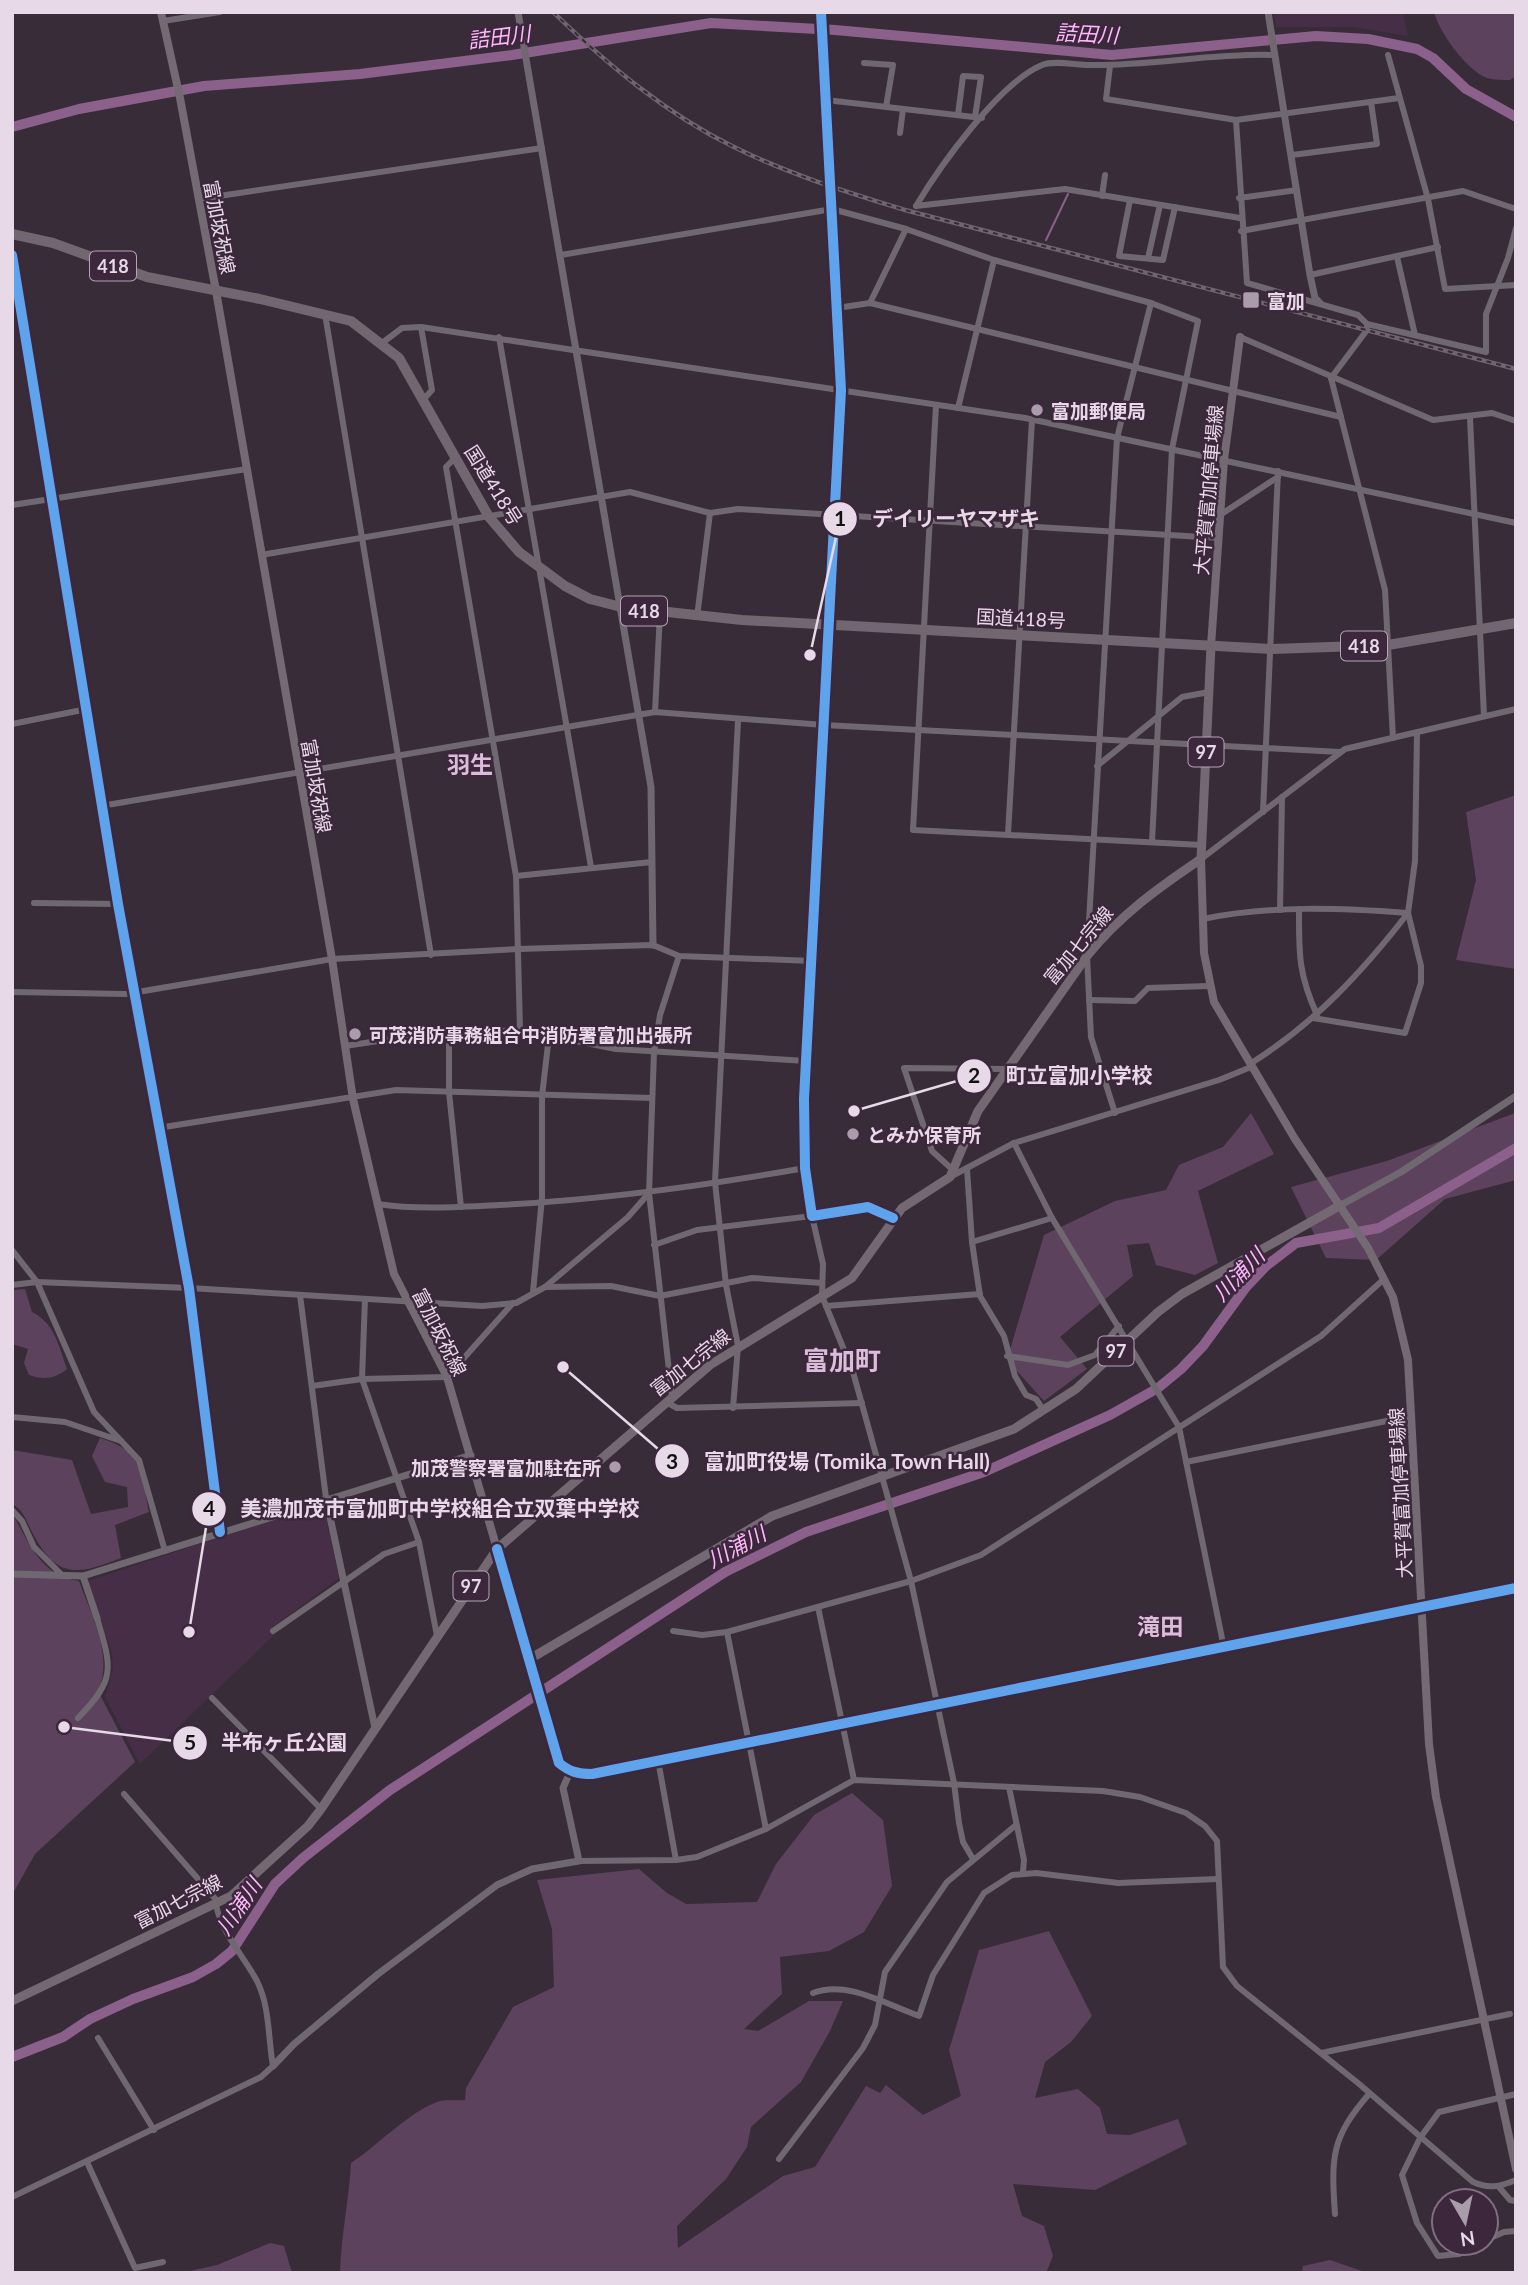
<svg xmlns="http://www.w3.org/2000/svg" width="1528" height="2285" font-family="Lato,'Noto Sans JP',sans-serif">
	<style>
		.built { fill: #472e47 }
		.green { fill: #5d425d }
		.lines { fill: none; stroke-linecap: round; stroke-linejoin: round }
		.stream { stroke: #8b608b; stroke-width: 2 }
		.river { stroke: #8b608b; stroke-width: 10 }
		.minor { stroke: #706870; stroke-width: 6 }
		.tertiary { stroke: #706870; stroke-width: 7 }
		.secondary { stroke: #746a74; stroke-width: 8 }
		.primary { stroke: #746873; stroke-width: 9 }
		.trunk { stroke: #726671; stroke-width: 10 }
		.rail-casing { stroke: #6e656e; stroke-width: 4.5 }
		.rail { stroke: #3d273d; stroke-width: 2; stroke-dasharray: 5; stroke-linecap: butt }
		.cycleway-casing { stroke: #3d273d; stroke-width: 15 }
		.cycleway { stroke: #60a3ed; stroke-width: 10 }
		.poi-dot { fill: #aa9caa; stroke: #3d273d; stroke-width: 2.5 }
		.labels { text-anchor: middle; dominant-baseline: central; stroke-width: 5; stroke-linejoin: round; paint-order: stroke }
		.shield { fill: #3d273d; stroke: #b4a4b4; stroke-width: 2 }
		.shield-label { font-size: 18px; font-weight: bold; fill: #e7d9e7 }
		.street-label { font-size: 19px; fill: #e7d9e7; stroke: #3d273d }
		.poi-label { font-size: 19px; font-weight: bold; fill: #e7d9e7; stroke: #3d273d; text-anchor: start }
		.water-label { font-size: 21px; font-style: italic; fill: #fdb9fc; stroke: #3d273d }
		.quarter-label { font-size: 23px; font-weight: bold; fill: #dabdd9; stroke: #3d273d }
		.district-label { font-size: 26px; font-weight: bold; fill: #dabdd9; stroke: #3d273d }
		.leader { fill: none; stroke: #e7d9e7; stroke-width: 2.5 }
		.callout-dot { fill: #e7d9e7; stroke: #3d273d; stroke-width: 2.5 }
		.mark-label { font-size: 21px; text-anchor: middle; font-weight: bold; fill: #111 }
		.callout-label { font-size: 21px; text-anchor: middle; font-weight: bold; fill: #e7d9e7; stroke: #3d273d; stroke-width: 5; stroke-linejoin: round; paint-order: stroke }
	</style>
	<rect width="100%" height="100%" fill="#382c38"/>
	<g class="built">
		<polygon points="1274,12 1403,12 1408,36 1354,27 1276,27"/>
		<polygon points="323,1503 339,1578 271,1628 275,1634 140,1764 105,1697 113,1669 112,1653 88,1581"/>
	</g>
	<g class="green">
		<path d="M1434,12H1516V76L1510,80C1503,80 1494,80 1487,78C1467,71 1439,32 1434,12Z"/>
		<polygon points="1516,795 1516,969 1456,960 1476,880 1466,812"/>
		<polygon points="1251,1113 1274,1154 1198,1191 1218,1263 1195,1275 1156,1265 1149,1243 1127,1245 1133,1276 1060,1337 1087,1369 1044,1401 1007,1360 1044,1235 1115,1201 1166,1190 1179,1165 1223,1147"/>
		<polygon points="1515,1113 1516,1180 1445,1199 1376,1260 1326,1258 1291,1187 1387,1161"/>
		<path d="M25,1289L32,1312C55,1323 59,1347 67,1369C55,1379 44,1380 29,1375L24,1363L28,1349L12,1344V1290Z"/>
		<path d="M100,1438C145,1452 141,1470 149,1512L115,1525L121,1558C75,1576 56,1579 31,1530C26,1519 23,1510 12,1504V1450L72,1460L91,1514L128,1507L127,1487L105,1482L92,1456Z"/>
		<path d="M12,1513C29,1543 42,1577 79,1581C91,1615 114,1655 98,1691L135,1762L35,1854L12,1895Z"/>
		<path d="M852,1793L883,1820L892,1886L864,1932L829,1951L780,1957L782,1994L744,2029L758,2031L809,2001H843L830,2031L801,2082L751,2127L747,2147L726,2179L677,2226L678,2248L783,2176L815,2167L866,2086L880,2093L886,2085L923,2115L961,2096L949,2050L979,1950L1049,1931L1092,2016L1071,2042L1045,2062L1035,2098L1078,2089L1100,2108L1107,2134L1130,2135L1178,2119L1187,2144L1095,2190L1013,2184L1022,2216L1044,2226L1053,2256L1046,2273H340C341,2236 349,2200 351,2163C377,2146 409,2112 437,2102C445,2099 456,2101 465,2100L466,2088L513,2007L554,1987L552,1929L537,1880L639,1869L667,1893L686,1904L757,1902L776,1864L814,1815Z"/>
		<polygon points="270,2243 284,2246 292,2273 181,2273 217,2265"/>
		<polygon points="1330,2260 1362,2271 1365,2273 1302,2273 1303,2266"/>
	</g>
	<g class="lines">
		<polyline class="stream" points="1046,240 1068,194"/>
		<g class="river">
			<polyline points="12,127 79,109 204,86 360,74 512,55 711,23 835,30 1112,55 1316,36 1368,39 1417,49 1433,58 1466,89 1516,117"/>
			<polyline points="12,2057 63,2037 90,2019 133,1999 193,1977 216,1964 232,1951 275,1884 303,1858 390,1790 725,1572 806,1532 984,1472 1110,1415 1158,1388 1181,1369 1203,1346 1246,1287 1266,1266 1296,1243 1379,1228 1516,1148"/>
		</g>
		<g class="minor">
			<polyline points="821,12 841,390 804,1099 805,1168 812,1216 868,1207 893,1218"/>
			<polyline points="163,21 220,12"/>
			<polyline points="1388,55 1428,199 1445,289 1516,285"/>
			<polyline points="864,63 893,65 886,107"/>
			<polyline points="1110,66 1106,99 1236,120 1399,98"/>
			<polyline points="826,100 982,118"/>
			<polyline points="958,115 963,76 981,77 975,117"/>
			<polyline points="1236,120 1247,283 1358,315 1367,324 1367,330 1331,378"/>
			<polyline points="900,133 903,109"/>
			<polyline points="1292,155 1377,144 1371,102"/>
			<polyline points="1102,196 1105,175"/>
			<polyline points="1239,198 1297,190"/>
			<polyline points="199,199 542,148"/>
			<polyline points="1130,200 1119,256 1163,260 1175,207"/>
			<path d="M916,206C940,166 999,83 1042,65C1053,60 1076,65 1089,65C1151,66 1213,53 1275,55"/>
			<polyline points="916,206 1065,189 1240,218"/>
			<polyline points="1241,231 1463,191 1516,209"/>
			<polyline points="12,255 118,904 189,1288 220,1532"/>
			<polyline points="561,255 832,209 906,229 994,260 1151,303 1198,321 1172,449 1152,842"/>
			<polyline points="1397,257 1415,335"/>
			<polyline points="1148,258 1160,205"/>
			<polyline points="1310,275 1438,247"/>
			<polyline points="870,303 906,229"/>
			<polyline points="837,308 870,303 1341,417"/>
			<polyline points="325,314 431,955"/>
			<polyline points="1367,324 1486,352 1486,314 1508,258 1516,228"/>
			<polyline points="421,327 432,390 424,399"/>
			<polyline points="499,337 591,867"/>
			<polyline points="1240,337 1433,420 1492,413 1516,421"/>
			<polyline points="382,343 402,328 421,327 1025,418 1516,523"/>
			<polyline points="1331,378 1385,590 1393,738"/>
			<polyline points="936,405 913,830 1201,845"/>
			<polyline points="958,408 994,260"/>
			<polyline points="1470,418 1484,716"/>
			<polyline points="456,457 446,467 516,876 520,1030"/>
			<polyline points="12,505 247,469"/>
			<polyline points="1220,515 1278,477"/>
			<polyline points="261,555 630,492 710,513 738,509 1219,538"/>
			<polyline points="697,617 710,513"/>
			<polyline points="655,712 660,613"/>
			<polyline points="12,724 87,709"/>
			<polyline points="1097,766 1182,697 1209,692"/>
			<polyline points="101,806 655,712 824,725 1340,752"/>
			<polyline points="1263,812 1278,471"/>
			<polyline points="1008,834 1032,420"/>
			<polyline points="1201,859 1345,749 1516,709"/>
			<polyline points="516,876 652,862"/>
			<polyline points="34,903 118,904"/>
			<path d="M1299,909C1299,953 1298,973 1317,1015"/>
			<polyline points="1280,910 1282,797"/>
			<path d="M1203,919C1270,905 1340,908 1408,913"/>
			<polyline points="12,992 126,994 332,959 518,949 653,945 679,956 813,961"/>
			<polyline points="1089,1000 1135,1001 1148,988 1208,986"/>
			<polyline points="1313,1018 1405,1033 1421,983 1421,966 1408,913 1415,861 1417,733"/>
			<polyline points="449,1033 449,1092 461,1207"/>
			<polyline points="345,1046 411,1036 520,1030 616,1049 806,1061"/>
			<polyline points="1115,1113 1091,1037 1087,956 1117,438 1151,303"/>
			<polyline points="158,1128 396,1090 652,1098"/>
			<polyline points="1014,1143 1052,1218 1179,1427 1224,1648"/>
			<polyline points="967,1169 972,1242 980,1296 1004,1336 1015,1376 1026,1395 1036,1399 1044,1411"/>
			<polyline points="953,1170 932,1151 904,1068 1006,1069"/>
			<path d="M950,1177L1014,1143L1219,1080L1251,1067L1253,1062C1316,1022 1363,971 1408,913"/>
			<path d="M377,1204C418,1210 457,1207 499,1205C602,1200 703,1186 805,1168"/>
			<polyline points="972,1242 1052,1218"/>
			<polyline points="654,1245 697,1230 812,1216 823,1264 822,1296 853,1372 911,1581 954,1783 959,1823 963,1842 973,1859"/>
			<polyline points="12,1250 37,1282 94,1412 139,1460 165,1551"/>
			<polyline points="12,1285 37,1282 189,1288 482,1306 516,1303 545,1287 628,1217 649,1193"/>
			<polyline points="545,1287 611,1286 660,1296 752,1278 822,1283"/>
			<polyline points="533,1292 542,1198 542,1096 549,1036"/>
			<polyline points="300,1295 326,1498"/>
			<polyline points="365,1299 362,1379 419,1542 437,1636"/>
			<polyline points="826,1306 980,1294"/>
			<polyline points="1007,1356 1068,1365 1095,1355 1119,1326"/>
			<polyline points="312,1386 362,1379 447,1377 513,1303"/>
			<polyline points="672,1397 649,1193 654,1052 660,1015 679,956"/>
			<polyline points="666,1402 677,1408 862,1403"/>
			<polyline points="733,1408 738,1346 726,1285 715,1182 738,720"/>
			<polyline points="12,1417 65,1422 121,1441"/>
			<polyline points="1186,1462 1411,1416"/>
			<polyline points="12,1510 22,1521 34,1547 61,1574"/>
			<polyline points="818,1607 854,1780"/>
			<polyline points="273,1631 384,1554 419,1542"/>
			<polyline points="673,1631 702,1635 727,1632 911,1581 981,1555 1321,1336 1384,1279"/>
			<polyline points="727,1632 766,1829"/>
			<polyline points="212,1698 321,1809"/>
			<path d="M78,1718C116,1679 112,1668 97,1618"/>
			<polyline points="658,1760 676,1860"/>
			<polyline points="1009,1787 1024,1860 1023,1872"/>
			<polyline points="124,1794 219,1903"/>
			<path d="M579,1861L676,1860L697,1857L766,1829L854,1780L1103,1791L1140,1797L1186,1813L1205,1826L1217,1841L1223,1967L1237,1986L1358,2083L1473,2182C1489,2189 1499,2187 1516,2180"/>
			<path d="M813,1993C847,1980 885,2004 919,2016L933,1975L984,1893L1012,1875L1036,1873L1118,1883L1218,1879"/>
			<polyline points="98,2038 154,2130"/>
			<polyline points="1321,2053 1510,2014"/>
			<polyline points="779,2159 863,2048 875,2025 885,1972 947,1882 1016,1825"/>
			<polyline points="87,2162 135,2268 163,2262"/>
			<polyline points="1499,2187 1510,2200 1516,2201"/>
			<path d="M12,2197L261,2077L273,2066C268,2038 270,2007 257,1981C243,1955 222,1934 216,1905"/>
			<path d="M1335,2214C1331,2157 1331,2138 1369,2094"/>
			<polyline points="1486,2240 1504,2232 1516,2231"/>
			<polyline points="1481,2243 1459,2254 1438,2256 1417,2223 1402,2175 1420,2138 1439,2112 1516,2094"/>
		</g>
		<g class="tertiary">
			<polyline points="518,12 651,787 653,945"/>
			<polyline points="1268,12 1310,275 1315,298 1320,303"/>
			<polyline points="1341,1205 1401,1172 1516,1096"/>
			<polyline points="326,1498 375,1728"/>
			<path d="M497,1549L559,1763C570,1772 578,1774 592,1774L1516,1588"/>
			<polyline points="12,1574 83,1576 471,1455"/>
			<polyline points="83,1576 97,1618"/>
			<polyline points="273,2066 294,2044 378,1974 497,1885 532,1869 579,1861 563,1788 570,1772"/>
		</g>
		<g class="secondary">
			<polyline points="161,12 180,98 216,291 332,959 353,1099 394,1274 447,1377 497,1549"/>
			<polyline points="1211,646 1224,460 1240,337"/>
			<polyline points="1201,859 1204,953 1214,1002 1295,1139 1368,1248 1393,1297 1408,1360 1429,1744 1436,1797 1516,2169"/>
		</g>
		<g class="primary">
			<polyline points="528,1660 772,1516 1014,1429 1076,1389 1158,1312 1182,1294 1341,1205"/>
			<path d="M12,2001L231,1896L308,1826L321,1809L497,1549L710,1365L852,1278L902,1208L950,1177L978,1111L1087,956C1120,915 1158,888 1201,859L1211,646"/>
		</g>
		<polyline class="trunk" points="12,234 53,243 147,277 260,299 351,321 399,358 489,517 519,552 565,586 590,599 621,607 742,620 1272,649 1388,645 1516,623"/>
		<defs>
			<path id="rail" d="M553,12C607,64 666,114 734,147C788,174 847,192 905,210L1516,369"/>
		</defs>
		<use href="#rail" class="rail-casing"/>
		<use href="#rail" class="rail"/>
		<defs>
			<g id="cycleway">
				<polyline points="821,12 841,390 804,1099 805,1168 812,1216 868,1207 893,1218"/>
				<polyline points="12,255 118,904 189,1288 220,1532"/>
				<path d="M497,1549L559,1763C570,1772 578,1774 592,1774L1516,1588"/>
			</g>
		</defs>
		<use href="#cycleway" class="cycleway-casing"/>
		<use href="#cycleway" class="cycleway"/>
	</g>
	<g class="poi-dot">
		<rect x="1242" y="291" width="18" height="18" rx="3.5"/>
		<circle cx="1037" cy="410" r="7"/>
		<circle cx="355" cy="1034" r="7"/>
		<circle cx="853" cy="1134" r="7"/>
		<circle cx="615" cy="1467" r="7"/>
	</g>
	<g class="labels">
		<g class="shield">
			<rect x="90" y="251.5" width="46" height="29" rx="5"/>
			<rect x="621" y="596.5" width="46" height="29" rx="5"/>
			<rect x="1341" y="631.5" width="46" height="29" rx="5"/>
			<rect x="1188.5" y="737.5" width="35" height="29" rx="5"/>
			<rect x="1098.5" y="1336.5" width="35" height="29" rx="5"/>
			<rect x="453.5" y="1571.5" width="35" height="29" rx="5"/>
		</g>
		<g class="shield-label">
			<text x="113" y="266">418</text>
			<text x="644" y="611">418</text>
			<text x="1364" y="646">418</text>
			<text x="1206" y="752">97</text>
			<text x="1116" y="1351">97</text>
			<text x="471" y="1586">97</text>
		</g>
		<g class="street-label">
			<text transform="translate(220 227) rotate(79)">富加坂祝線</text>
			<text transform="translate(494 485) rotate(58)">国道418号</text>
			<text transform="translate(1208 490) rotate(-85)">大平賀富加停車場線</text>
			<text transform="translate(1021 618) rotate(3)">国道418号</text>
			<text transform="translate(317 786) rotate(80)">富加坂祝線</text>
			<text transform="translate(1078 945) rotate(-50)">富加七宗線</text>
			<text transform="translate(440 1332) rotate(63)">富加坂祝線</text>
			<text transform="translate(690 1362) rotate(-38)">富加七宗線</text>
			<text transform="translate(1400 1493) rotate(-93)">大平賀富加停車場線</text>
			<text transform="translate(178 1901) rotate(-27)">富加七宗線</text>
		</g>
		<g class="poi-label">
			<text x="1267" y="300">富加</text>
			<text x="1051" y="410">富加郵便局</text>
			<text x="369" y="1034">可茂消防事務組合中消防署富加出張所</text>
			<text x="867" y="1134">とみか保育所</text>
			<text x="601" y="1467" text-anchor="end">加茂警察署富加駐在所</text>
		</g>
		<g class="water-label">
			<text transform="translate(1087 33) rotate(3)">詰田川</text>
			<text transform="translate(499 36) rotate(-7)">詰田川</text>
			<text transform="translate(1238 1274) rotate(-46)">川浦川</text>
			<text transform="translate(736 1546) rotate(-28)">川浦川</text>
			<text transform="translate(238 1906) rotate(-56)">川浦川</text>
		</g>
		<g class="quarter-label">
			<text x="470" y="764">羽生</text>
			<text x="1160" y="1626">滝田</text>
		</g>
		<g class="district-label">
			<text x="842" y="1360">富加町</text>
		</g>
	</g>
	<path class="leader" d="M810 655L840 519M854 1111L974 1076M563 1367L672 1461M189 1632L209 1509M64 1727L190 1743"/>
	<g class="callout-dot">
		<circle cx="810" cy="655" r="7"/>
		<circle cx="854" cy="1111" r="7"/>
		<circle cx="563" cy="1367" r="7"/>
		<circle cx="189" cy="1632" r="7"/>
		<circle cx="64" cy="1727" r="7"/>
		<circle cx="840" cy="519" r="18"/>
		<circle cx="974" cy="1076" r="18"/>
		<circle cx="672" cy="1461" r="18"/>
		<circle cx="209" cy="1509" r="18"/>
		<circle cx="190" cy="1743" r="18"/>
	</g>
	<g class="mark-label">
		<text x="840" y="526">1</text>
		<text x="974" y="1083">2</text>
		<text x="672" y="1469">3</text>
		<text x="209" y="1516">4</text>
		<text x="190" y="1750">5</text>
	</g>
	<g class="callout-label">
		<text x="956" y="526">デイリーヤマザキ</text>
		<text x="1079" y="1083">町立富加小学校</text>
		<text x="847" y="1469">富加町役場 (Tomika Town Hall)</text>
		<text x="440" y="1516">美濃加茂市富加町中学校組合立双葉中学校</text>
		<text x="284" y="1750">半布ヶ丘公園</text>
	</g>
	<rect width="1528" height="2285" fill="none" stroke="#e7d9e7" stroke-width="28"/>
	<g transform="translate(1465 2222) rotate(171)"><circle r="33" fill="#3d273d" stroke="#816e81" stroke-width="2"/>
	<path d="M0-5L12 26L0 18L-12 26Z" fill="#aa9caa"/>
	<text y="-10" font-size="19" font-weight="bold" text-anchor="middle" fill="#e7d9e7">N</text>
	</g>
</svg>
